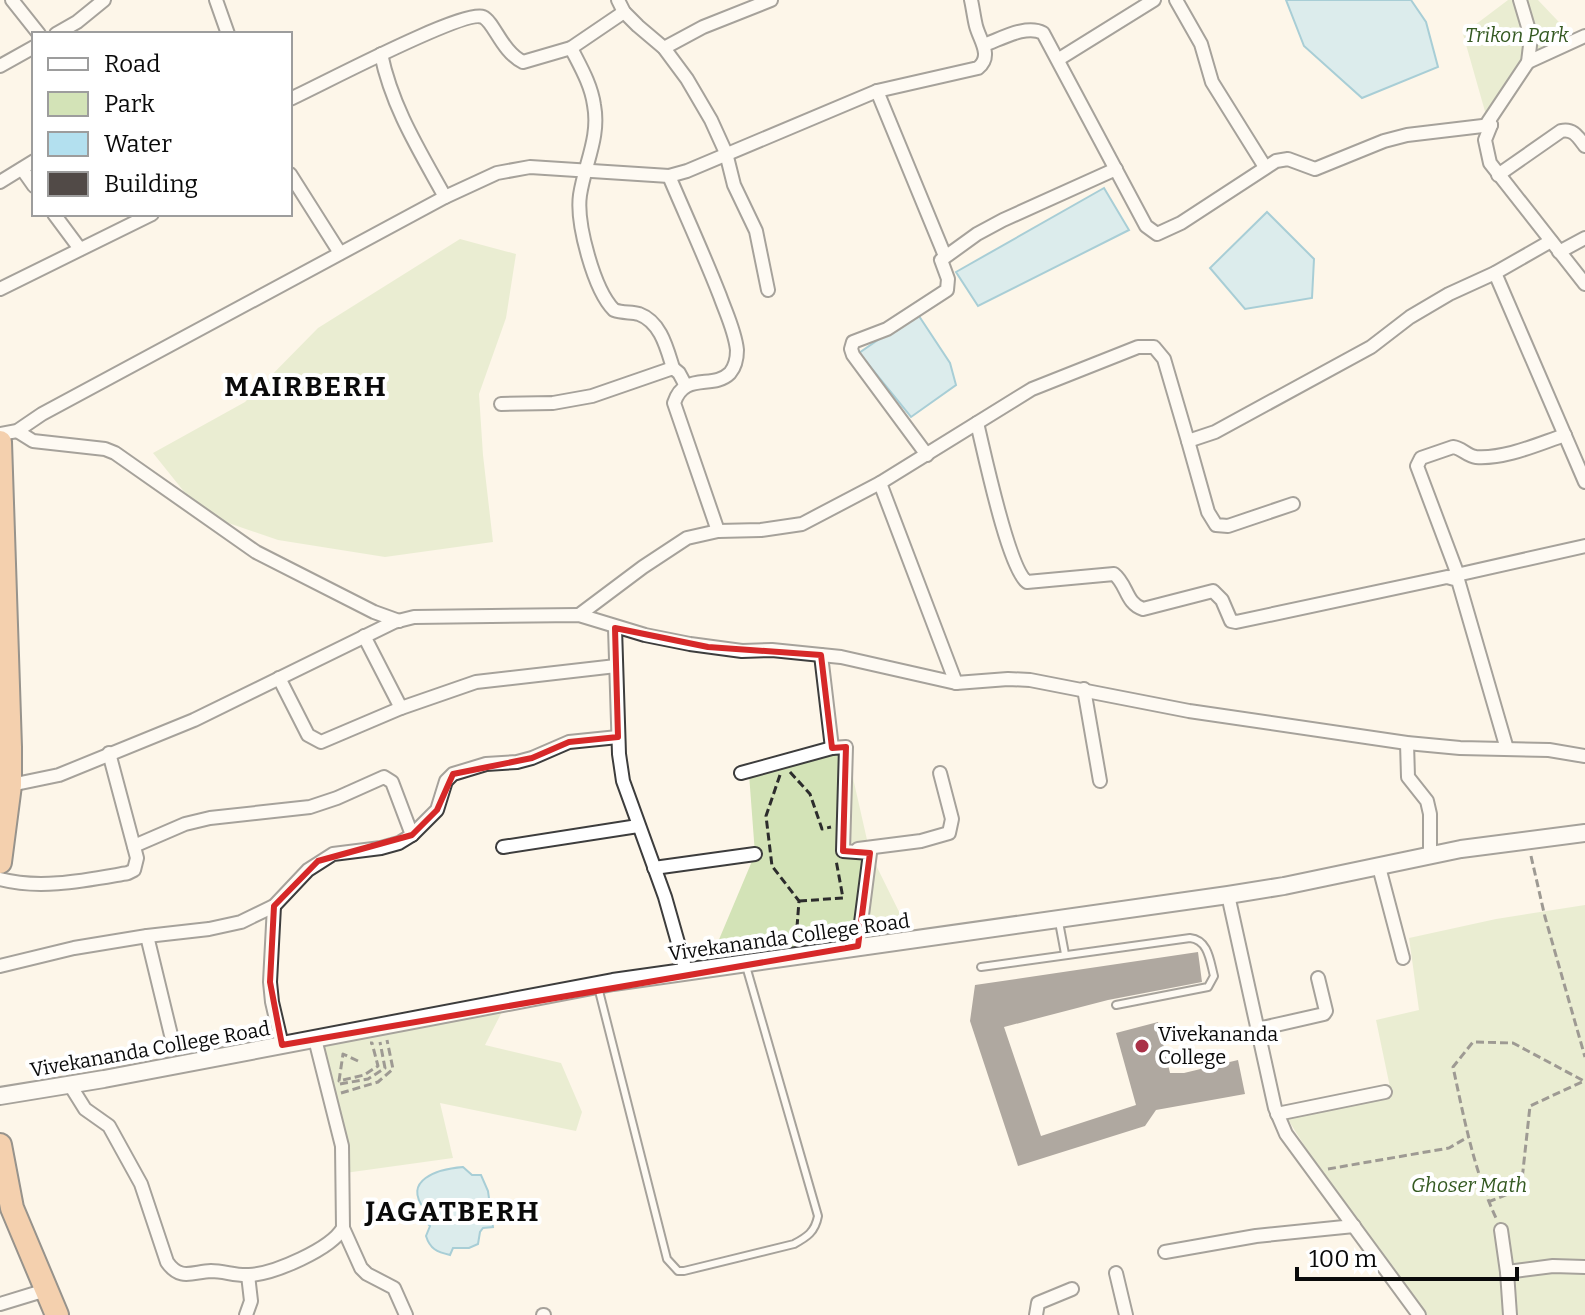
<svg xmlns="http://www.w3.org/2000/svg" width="1585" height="1315" font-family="Bitter,serif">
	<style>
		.green { fill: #d3e3b7 }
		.water { fill: #b3e0ef; stroke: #429dbe; stroke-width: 2 }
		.building { fill: #514a47 }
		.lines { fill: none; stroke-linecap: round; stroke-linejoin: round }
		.service-casing { stroke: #3d3d3d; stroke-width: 10 }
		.minor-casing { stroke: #3d3d3d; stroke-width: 16 }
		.tertiary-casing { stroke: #3d3d3d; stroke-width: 20 }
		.trunk-casing { stroke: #1b1b1b; stroke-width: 26 }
		.path { stroke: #2c2c2c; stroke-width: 3; stroke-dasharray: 8 4; stroke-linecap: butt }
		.service { stroke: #fff; stroke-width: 6 }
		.minor { stroke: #fff; stroke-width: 12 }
		.tertiary { stroke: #fff; stroke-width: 16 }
		.trunk { stroke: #e8a366; stroke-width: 22 }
		.marked { fill: none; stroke: #d62828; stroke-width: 6; stroke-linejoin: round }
		.poi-dot { fill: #aa3147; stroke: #fff; stroke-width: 3 }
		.labels { text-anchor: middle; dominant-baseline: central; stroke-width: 8; stroke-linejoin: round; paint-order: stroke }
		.park-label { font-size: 20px; font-style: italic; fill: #355a22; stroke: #fff }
		.street-label { font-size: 20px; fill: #0a0a0a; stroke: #fff }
		.poi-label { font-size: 20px; fill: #0a0a0a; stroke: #fff; text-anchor: start }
		.district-label { font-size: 28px; font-weight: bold; letter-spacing: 2px; fill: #0a0a0a; stroke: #fff }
	</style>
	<rect width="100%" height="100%" fill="#fdf6e9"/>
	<g class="green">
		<polygon points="1508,0 1538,0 1576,40 1524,70 1488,122 1463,34"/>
		<polygon points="460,239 516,254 506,318 479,394 483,455 493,542 385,557 278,540 202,514 153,453 245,402 318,328"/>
		<polygon points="846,747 870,853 913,940 707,968 755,854 749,774"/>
		<polygon points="1585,905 1585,1315 1422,1315 1365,1242 1287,1118 1392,1097 1376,1020 1419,1010 1409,938 1496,919"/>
		<polygon points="507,1002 485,1045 561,1063 582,1112 576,1131 440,1103 453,1158 345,1173 319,1042"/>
	</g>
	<g class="water">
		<polygon points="1286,0 1411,0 1426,22 1438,67 1362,98 1304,46"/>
		<polygon points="1104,188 1129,230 978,306 956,272"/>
		<polygon points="1267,212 1314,259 1312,298 1245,309 1210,268"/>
		<polygon points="917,313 950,363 956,385 911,417 859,353"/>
		<path d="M463,1167L472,1175H481L488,1191L493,1227L483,1228L480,1232L478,1244L469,1248H453L450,1255C437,1252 430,1249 426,1236L430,1226L423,1219L425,1210C401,1180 438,1169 463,1167Z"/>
	</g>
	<polygon class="building" points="1198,952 1202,982 1108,1000 1004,1027 1041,1136 1136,1105 1116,1033 1158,1022 1170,1073 1184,1073 1238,1060 1245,1094 1156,1110 1145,1126 1018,1166 970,1021 975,985"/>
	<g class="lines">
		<defs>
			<g id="service">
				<polyline points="1059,922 1065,954"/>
				<path d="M981,967L1190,938C1209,940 1210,962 1214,976L1208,987L1116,1005"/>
				<path d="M598,987L667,1259L678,1271H684L794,1244C807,1237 815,1232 818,1216L746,966"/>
			</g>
			<g id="minor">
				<polyline points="12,0 39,34"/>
				<polyline points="216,0 228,34"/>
				<polyline points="618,0 624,12 638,26 664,48 687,79 711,120 726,153 734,185 756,231 768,290"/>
				<polyline points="1176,0 1201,44 1212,82 1265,167"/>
				<polyline points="1520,0 1531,37 1528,62 1488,122 1491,125 1485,140 1490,163 1585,284"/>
				<polyline points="56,34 77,22 104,0"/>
				<path d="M984,45C1001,39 1026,24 1043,33L1146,226L1157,234L1181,223L1276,161L1288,159L1315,169L1384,141L1407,135L1491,125"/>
				<path d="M571,48C580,66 591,84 594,105C600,137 585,163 580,195C576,223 594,290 614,310C622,313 631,312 639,314C661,322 667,349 673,368"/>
				<polyline points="664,48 703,27 771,0"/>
				<path d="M381,54C392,107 419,150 445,197"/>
				<polyline points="1059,59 1154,0"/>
				<polyline points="1528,62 1585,36"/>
				<polyline points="0,66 34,47"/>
				<polyline points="877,91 945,256"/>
				<path d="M290,99C317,87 463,9 483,17C494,22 502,52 523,62L571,48L624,12"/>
				<polyline points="22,169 34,186"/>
				<polyline points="290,174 340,253"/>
				<path d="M1498,175L1561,131C1573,128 1578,137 1585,146"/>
				<path d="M669,176C686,216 704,255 720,296C726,313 735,331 737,350C737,357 735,367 730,373C713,390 684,371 674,403L718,531"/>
				<polyline points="0,182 34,161"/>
				<polyline points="54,214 80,249"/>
				<polyline points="1559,252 1585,238"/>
				<polyline points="1495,273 1585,482"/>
				<polyline points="0,289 152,214"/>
				<polyline points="501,404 553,403 592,396 673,368 679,373 686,386"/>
				<path d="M977,423C984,451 1008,568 1027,582L1114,574C1127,584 1126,604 1143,609L1213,591L1222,600L1231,621L1236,622L1447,577L1458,580L1507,749"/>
				<polyline points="17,431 33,441 105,449 115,453 256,552 374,612 399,621"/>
				<path d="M0,434L17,431L42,414L445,197L497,173L530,167L669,176L687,171L877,91L978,68C993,56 980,41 976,26C974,18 973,9 971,0"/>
				<polyline points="1188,441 1208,512 1216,525 1228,526 1293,504"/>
				<polyline points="927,455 853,355 851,349 853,342 887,329 947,290 948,279 941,260 977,234 1003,220 1116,169"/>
				<polyline points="880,483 956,683"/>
				<path d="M1458,575L1417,466L1421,458L1453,447C1462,448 1467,456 1476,457C1506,459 1538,444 1565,435"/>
				<polyline points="1452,576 1585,546"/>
				<polyline points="579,615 643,567 687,538 718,531 761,530 802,524 880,483 1032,389 1138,347 1154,347 1164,359 1188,441 1215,432 1371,347 1410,317 1449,294 1495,273 1551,241"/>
				<polyline points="615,628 619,754 623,781 665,897 686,971"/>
				<polyline points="364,636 401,708"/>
				<polyline points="821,655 832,748 846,747 843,851 870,853 858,946"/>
				<polyline points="279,678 308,735 321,742 401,708 476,682 616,666"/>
				<polyline points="1084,689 1100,781"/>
				<polyline points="1407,743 1408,777 1427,801 1430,814 1430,855"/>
				<polyline points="741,773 832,748"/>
				<polyline points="6,786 59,775 194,720 394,622 414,617 579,615 645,635 690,644 742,651 772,650 841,657 956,683 1008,679 1030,680 1189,711 1407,743 1460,748 1549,750 1585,756"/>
				<polyline points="134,846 185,824 210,818 310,807 337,798 384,777 392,782 412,835"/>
				<polyline points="503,847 638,826"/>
				<polyline points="858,849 921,841 949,833 952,819 940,773"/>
				<polyline points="1379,867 1403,958"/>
				<polyline points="654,868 755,854"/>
				<path d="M0,879C41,890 87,880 128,873L134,870L137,858L109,753"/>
				<polyline points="1228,895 1275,1108 1286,1134 1419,1315"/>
				<polyline points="274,906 270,982 272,1002 282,1045"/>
				<polyline points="147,936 171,1035"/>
				<polyline points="0,966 74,948 147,936 209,929 241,922 274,906 308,870 333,854 381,848 399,843 412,835 437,810 446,781 453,774 486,764 517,762 532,758 569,742 618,737"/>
				<polyline points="1258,1029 1324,1014 1326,1011 1318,978"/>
				<path d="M70,1085L85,1109L109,1126L141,1184L167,1262C180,1281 192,1272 211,1271C224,1271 236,1276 249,1275C274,1274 331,1249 343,1228L342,1146L315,1039"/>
				<polyline points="1277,1114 1385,1092"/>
				<polyline points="343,1228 361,1268 367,1274 394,1288 406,1315"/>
				<polyline points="1501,1230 1507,1272"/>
				<polyline points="1165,1252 1256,1236 1354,1226"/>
				<polyline points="1116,1273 1126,1315"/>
				<polyline points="0,1304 46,1290"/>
				<polyline points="246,1315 251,1301 248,1275"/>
				<polyline points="543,1315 544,1315"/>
				<polyline points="1036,1315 1038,1303 1072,1289"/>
				<polyline points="1510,1315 1507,1272 1553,1266 1585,1267"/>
			</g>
			<polyline id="tertiary" points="0,1096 104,1079 613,982 1228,895 1284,886 1461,849 1585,833"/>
			<g id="trunk">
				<polyline points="0,442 10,747 10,785 0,862"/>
				<polyline points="0,1145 12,1208 57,1315"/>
			</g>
		</defs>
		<use href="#service" class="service-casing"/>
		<use href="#minor" class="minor-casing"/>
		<use href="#tertiary" class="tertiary-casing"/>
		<use href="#trunk" class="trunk-casing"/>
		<g class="path">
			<polyline points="790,772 810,794 822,829 831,827"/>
			<polyline points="780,775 766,816 772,866 799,901 796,940"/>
			<polyline points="1531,856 1545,917 1585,1057"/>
			<polyline points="799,901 843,898 836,860"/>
			<polyline points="358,1061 343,1054 339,1081 364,1075 378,1066 372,1043 370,1043"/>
			<polyline points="340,1084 368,1079 385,1068 380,1042"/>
			<polyline points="341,1093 378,1082 393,1069 387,1040"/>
			<polyline points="1328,1169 1449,1148 1468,1137"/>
			<path d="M1488,1202L1521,1189L1530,1106L1584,1081L1513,1043L1473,1042L1453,1067C1464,1118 1474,1171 1496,1218"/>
		</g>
		<use href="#service" class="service"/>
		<use href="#minor" class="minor"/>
		<use href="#tertiary" class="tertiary"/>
		<use href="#trunk" class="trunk"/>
	</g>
	<path d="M0 0H1585V1315H0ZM615,628L708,647L821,655L832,748L846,747L843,851L870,853L858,946L282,1045L270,982L274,906L318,861L412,835L437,810L453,774L532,758L569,742L618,737Z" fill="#fdf6e9" fill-opacity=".55" fill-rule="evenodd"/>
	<path class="marked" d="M615,628L708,647L821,655L832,748L846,747L843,851L870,853L858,946L282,1045L270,982L274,906L318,861L412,835L437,810L453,774L532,758L569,742L618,737Z"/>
	<circle class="poi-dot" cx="1142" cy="1046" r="8"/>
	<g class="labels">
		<g class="park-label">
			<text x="1517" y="35">Trikon Park</text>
			<text x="1469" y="1185">Ghoser Math</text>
		</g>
		<g class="street-label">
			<text transform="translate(789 937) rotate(-8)">Vivekananda College Road</text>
			<text transform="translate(150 1049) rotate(-10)">Vivekananda College Road</text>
		</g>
		<g class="poi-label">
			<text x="1158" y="1034">Vivekananda<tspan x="1158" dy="23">College</tspan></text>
		</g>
		<g class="district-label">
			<text x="306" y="386">MAIRBERH</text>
			<text x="453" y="1211">JAGATBERH</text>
		</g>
	</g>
	<rect x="32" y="32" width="260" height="184" fill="#ffffff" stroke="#9d9d9d" stroke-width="2"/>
	<rect x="48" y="58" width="40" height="12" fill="#ffffff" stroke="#9d9d9d" stroke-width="2"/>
	<text x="104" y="72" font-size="24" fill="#0a0a0a">Road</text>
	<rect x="48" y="92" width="40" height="24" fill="#d3e3b7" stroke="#9d9d9d" stroke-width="2"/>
	<text x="104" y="112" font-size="24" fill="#0a0a0a">Park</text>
	<rect x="48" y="132" width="40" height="24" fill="#b3e0ef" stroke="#9d9d9d" stroke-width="2"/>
	<text x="104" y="152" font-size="24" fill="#0a0a0a">Water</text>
	<rect x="48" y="172" width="40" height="24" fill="#514a47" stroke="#9d9d9d" stroke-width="2"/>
	<text x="104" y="192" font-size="24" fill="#0a0a0a">Building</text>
	<path d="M1297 1267v12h220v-12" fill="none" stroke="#0a0a0a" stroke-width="4"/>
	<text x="1309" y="1267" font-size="24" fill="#0a0a0a" stroke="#ffffff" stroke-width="6" paint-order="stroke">100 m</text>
</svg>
